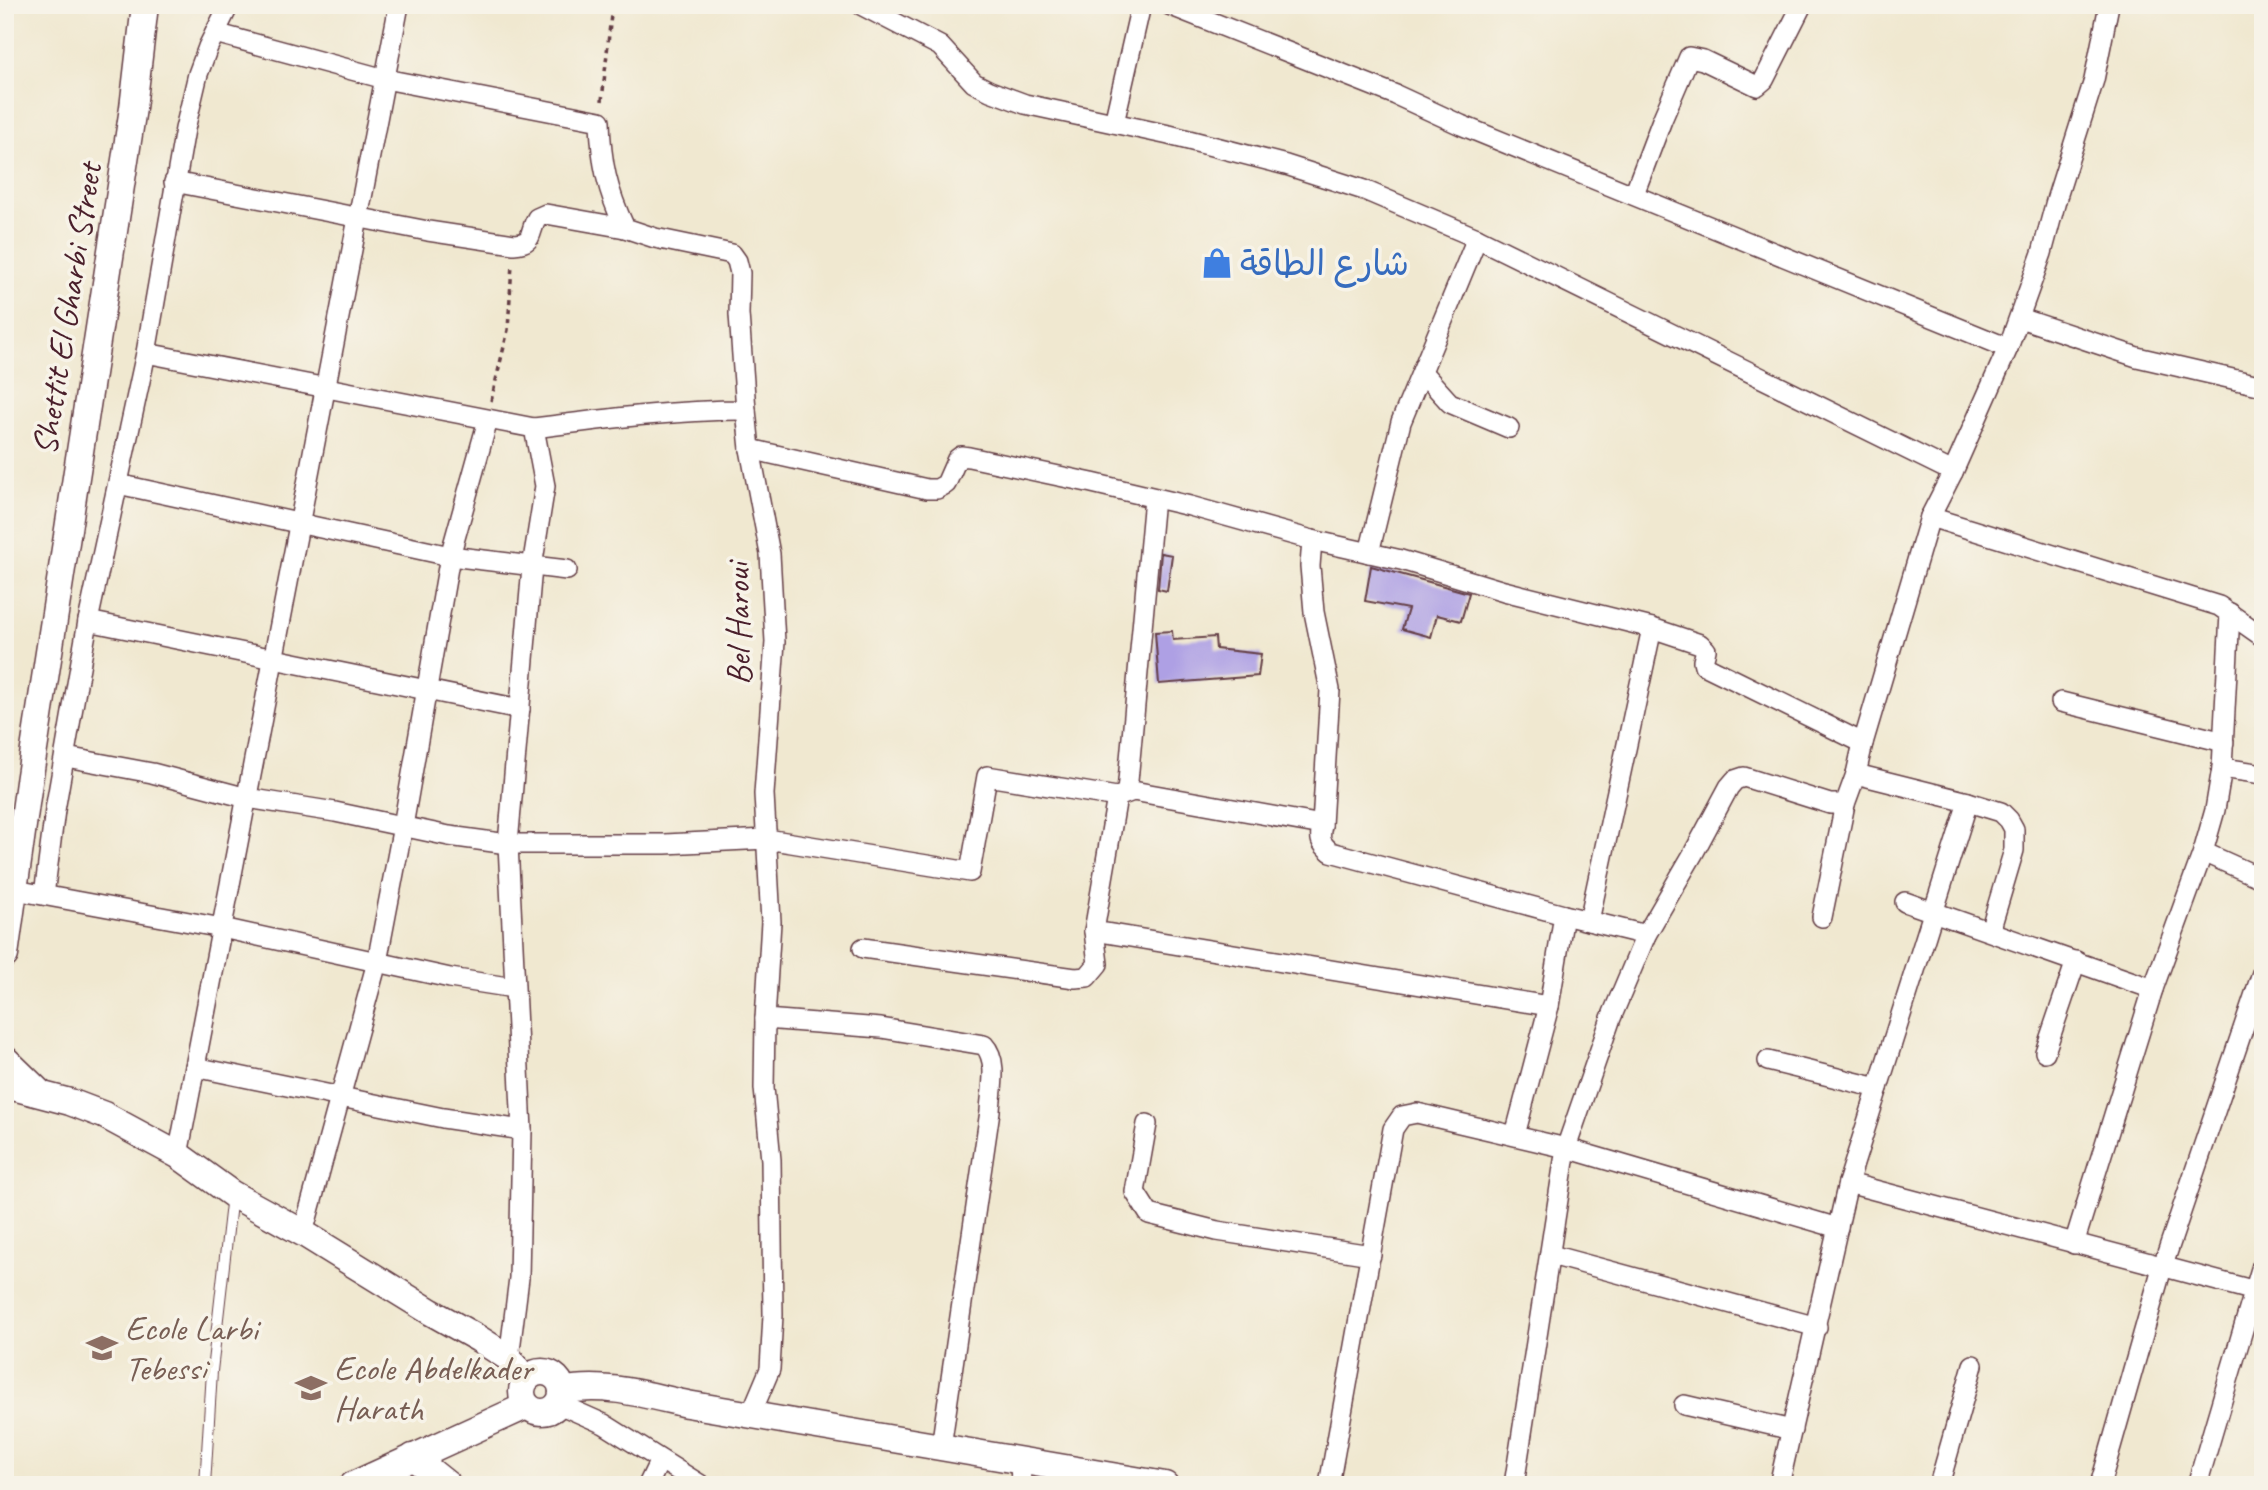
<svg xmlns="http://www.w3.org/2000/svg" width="2268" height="1490" font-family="Caveat,'Playpen Sans Arabic',sans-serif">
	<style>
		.building { fill: #aea0e4 }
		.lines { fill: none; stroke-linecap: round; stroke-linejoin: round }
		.lane-casing { stroke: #633d44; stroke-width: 12 }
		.street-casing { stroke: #633d44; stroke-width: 22 }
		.secondary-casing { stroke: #633d44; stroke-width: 29 }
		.path { stroke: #633d44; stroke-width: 3.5; stroke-dasharray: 5 5; stroke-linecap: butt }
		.lane { stroke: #fff; stroke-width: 10 }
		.street { stroke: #fff; stroke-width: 19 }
		.secondary { stroke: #fff; stroke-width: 26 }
		.labels { text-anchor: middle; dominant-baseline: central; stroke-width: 7; stroke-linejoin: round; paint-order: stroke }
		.shop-label { font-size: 35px; fill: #366cbe; stroke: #f7f3e8; text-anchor: start }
		.street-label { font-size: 35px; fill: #4a1f2b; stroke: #f7f3e8 }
		.education-label { font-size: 35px; fill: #785e54; stroke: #f7f3e8; text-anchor: start }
	</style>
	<rect width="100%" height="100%" fill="#f7f3e8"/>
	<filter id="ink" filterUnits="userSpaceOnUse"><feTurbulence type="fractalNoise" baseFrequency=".0143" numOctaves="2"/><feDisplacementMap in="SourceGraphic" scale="14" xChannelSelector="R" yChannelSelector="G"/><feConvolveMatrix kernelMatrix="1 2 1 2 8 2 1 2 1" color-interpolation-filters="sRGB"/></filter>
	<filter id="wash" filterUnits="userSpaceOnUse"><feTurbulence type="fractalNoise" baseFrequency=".00686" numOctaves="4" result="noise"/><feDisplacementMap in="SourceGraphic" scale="28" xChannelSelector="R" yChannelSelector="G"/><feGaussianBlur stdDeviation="1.57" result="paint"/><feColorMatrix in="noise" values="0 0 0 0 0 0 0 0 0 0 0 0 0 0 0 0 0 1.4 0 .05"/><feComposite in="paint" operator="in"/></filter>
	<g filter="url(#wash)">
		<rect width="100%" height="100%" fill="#f0e8d0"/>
		<g id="blocks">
			<g class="building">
				<polygon points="1161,553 1172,555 1167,591 1158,589"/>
				<polygon points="1371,566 1469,593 1461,621 1437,615 1431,637 1402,629 1408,609 1365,601"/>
				<polygon points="1172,631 1173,640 1215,637 1216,649 1261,654 1258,676 1159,684 1155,632"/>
			</g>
		</g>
	</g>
	<g filter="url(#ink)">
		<use href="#blocks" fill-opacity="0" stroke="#633d44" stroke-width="2"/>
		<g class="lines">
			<defs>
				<polyline id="lane" points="205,1485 212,1371 232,1195"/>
				<g id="street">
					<polyline points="861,5 940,46 974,83 990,91 1025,104 1169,135 1286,165 1364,190 1477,238 1953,472"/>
					<polyline points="1169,5 1396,95 1461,125 2008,348"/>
					<path d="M215,33L385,79L600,121C601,162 607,190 625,228L655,238L732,254L737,261L740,273L739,314L746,410C675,410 604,419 534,428"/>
					<polyline points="1114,123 1141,5"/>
					<path d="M174,182L428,231L514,244C535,243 528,233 537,218L546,214L625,228"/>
					<polyline points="1634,194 1662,120 1689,57 1703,60 1757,86 1764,80 1802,5"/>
					<polyline points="2020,318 2137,357 2263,386"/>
					<polyline points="146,353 534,428 545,486 532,567 508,844 522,1130 519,1278 509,1358"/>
					<polyline points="1422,372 1450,403 1509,428"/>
					<polyline points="746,410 750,449 770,554 775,642 764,794 771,922 765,1019 764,1088 771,1160 773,1315 770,1369 751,1414"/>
					<polyline points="750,449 927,489 937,489 946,484 957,459 961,456 969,457 1092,483 1190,506 1312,540 1401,560 1504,591 1652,628 1700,644 1706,650 1703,661 1704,665 1863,743"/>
					<polyline points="118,484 450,556 567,570"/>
					<polyline points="1930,517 2219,606 2263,637"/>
					<polyline points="1312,540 1310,566 1314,612 1330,690 1322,825"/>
					<polyline points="1369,553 1401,422 1477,238"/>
					<polyline points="88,621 520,709"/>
					<polyline points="2061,702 2224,742"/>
					<polyline points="66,757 152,773 247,798 335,812 449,836 508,844 665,844 767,839 970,872 987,776 1117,797 1094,931 1549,1006 1564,915"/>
					<polyline points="2222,768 2263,774"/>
					<polyline points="1856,774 1968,802 2001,812 2009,820 2014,829 2014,850 1990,931"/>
					<polyline points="1127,792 1154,498"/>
					<path d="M1117,797L1133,791L1322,825C1319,839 1320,843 1331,852L1564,915L1646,935"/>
					<polyline points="2203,852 2263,879"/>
					<polyline points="15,890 222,928 450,978 514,988"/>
					<polyline points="44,895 55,810 88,621 146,353 185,129 198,74 208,47 229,5"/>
					<polyline points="1905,902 2153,989"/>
					<polyline points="1822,917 1845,804"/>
					<polyline points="1589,921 1652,628"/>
					<polyline points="863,948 1075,978 1087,977 1098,964 1094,931"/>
					<path d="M765,1019L881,1028L984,1045C999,1061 991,1090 990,1111L941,1447"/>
					<polyline points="2045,1052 2076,961"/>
					<polyline points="1768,1061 1878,1088"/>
					<polyline points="195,1067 443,1118 522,1130"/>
					<polyline points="1147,1124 1135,1192 1149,1214 1217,1231 1371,1255"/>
					<polyline points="1515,1135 1549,1006"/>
					<polyline points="178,1155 399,5"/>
					<polyline points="1848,1183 2263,1293"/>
					<polyline points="303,1233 377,962 403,826 450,556 488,420"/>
					<polyline points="2074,1244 2153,989 2203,852 2215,810 2222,768 2230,613"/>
					<polyline points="1551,1255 1817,1327"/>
					<polyline points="559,1404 604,1424 701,1485"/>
					<polyline points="1684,1405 1792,1430"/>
					<polyline points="1020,1460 1021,1485"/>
					<polyline points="648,1485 660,1460"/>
					<polyline points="1329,1485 1393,1129 1402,1116 1417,1113 1566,1148 1838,1228"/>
					<polyline points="1514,1485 1566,1148 1611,1018 1646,935 1693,854 1729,787 1735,780 1744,777 1830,804 1845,804 1856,774 1863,743 1930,517 1953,472 2008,348 2042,253 2057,197 2094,80 2109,5"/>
					<polyline points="1779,1485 1848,1183 1968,802"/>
					<polyline points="1939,1485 1973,1365"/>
					<polyline points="2100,1485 2162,1268 2263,970"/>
					<polyline points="2197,1485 2263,1262"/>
				</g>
				<g id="secondary">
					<polyline points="5,955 29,782 133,108 145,5"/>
					<polyline points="5,1059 39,1092"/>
					<polyline points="5,1085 70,1102 104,1115 178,1155 232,1194 303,1233 431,1312 479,1339 509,1358 525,1380"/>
					<circle cx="542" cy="1392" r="20"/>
					<path d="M562,1391C604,1382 646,1395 687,1404L1165,1485"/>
					<polyline points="413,1457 448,1485"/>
					<polyline points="353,1485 526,1406"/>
				</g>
			</defs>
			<use href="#lane" class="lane-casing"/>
			<use href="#street" class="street-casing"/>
			<use href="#secondary" class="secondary-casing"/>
			<g class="path">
				<polyline points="602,101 612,5"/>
				<polyline points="491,401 508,330 512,264"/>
			</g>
			<use href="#lane" class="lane"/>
			<use href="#street" class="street"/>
			<use href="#secondary" class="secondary"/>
		</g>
	</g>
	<defs>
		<symbol id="shop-bare" viewBox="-9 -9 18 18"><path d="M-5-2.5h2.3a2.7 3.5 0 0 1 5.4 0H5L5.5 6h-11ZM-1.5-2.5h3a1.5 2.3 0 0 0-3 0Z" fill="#3f7fe0" stroke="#f7f3e8" stroke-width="2.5" paint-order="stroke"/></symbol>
		<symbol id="school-bare" viewBox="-9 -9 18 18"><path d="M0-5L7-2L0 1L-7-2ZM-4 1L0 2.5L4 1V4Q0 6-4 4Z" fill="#8d6e63" stroke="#f7f3e8" stroke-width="2.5" paint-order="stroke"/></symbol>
	</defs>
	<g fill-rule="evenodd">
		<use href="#shop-bare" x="1195" y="241" width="44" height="44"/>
		<use href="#school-bare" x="80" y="1326" width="44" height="44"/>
		<use href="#school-bare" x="289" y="1366" width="44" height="44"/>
	</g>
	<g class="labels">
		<g class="shop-label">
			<text x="1240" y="263">شارع الطاقة</text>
		</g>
		<g class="street-label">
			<text transform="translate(67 309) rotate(-81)">Shettit El Gharbi Street</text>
			<text transform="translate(738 624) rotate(-91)">Bel Haroui</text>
		</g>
		<g class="education-label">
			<text x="125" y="1328">Ecole Larbi<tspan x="125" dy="40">Tebessi</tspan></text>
			<text x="334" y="1368">Ecole Abdelkader<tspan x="334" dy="40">Harath</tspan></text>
		</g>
	</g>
	<rect width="2268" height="1490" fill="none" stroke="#f7f3e8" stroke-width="28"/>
</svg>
